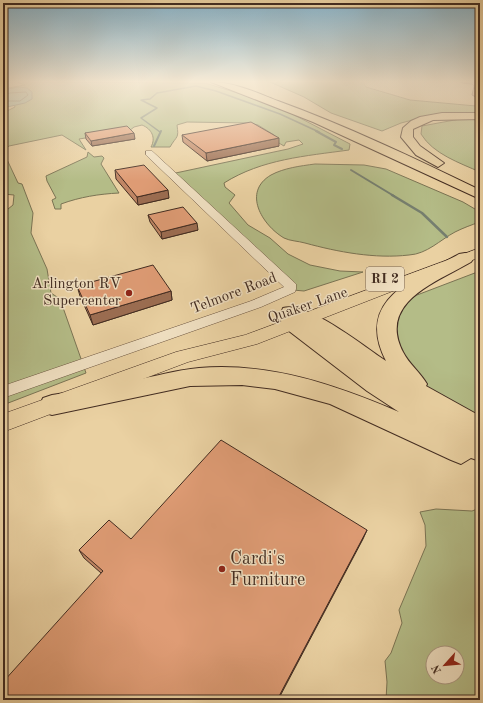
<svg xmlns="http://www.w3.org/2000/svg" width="483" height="703" font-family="'Old Standard TT',serif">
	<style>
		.green { fill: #b4bc87; stroke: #7b7454; fill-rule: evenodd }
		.water { fill: #98b7a5; stroke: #767f70 }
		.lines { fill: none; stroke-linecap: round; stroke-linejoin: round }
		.shore { stroke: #6d7263; stroke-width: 1 }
		.stream-far2 { stroke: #767f70; stroke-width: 1.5 }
		.stream-far1 { stroke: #767f70; stroke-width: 2 }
		.stream { stroke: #767f70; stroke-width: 2.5 }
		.minor-casing { stroke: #6c5541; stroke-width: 1 }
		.major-casing { stroke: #422c21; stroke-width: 1 }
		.highway-casing { stroke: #422c21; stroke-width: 2 }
		.minor { fill: #f1e1c3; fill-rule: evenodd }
		.major { fill: #ead1a2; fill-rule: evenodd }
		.highway { fill: #ead1a2; fill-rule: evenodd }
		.wall { fill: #c08665; stroke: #422c21 }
		.shaded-wall { fill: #9c6d52; stroke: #422c21 }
		.building { fill: #df9c75; stroke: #422c21 }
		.poi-dot { fill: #8f2418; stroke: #f1e1c3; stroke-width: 1.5 }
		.labels { text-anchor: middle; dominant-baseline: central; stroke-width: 3; stroke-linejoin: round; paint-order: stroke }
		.shield { fill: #f1e1c3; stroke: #766252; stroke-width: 1 }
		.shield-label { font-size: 14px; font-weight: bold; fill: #422c21 }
		.poi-label { font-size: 15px; fill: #422c21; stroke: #f1e1c3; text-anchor: end }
		.street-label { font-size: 15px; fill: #422c21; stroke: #f1e1c3 }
		.near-poi-label { font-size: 18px; fill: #422c21; stroke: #f1e1c3; text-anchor: start }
	</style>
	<rect width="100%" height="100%" fill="#ead1a2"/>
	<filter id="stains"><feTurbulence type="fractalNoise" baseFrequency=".005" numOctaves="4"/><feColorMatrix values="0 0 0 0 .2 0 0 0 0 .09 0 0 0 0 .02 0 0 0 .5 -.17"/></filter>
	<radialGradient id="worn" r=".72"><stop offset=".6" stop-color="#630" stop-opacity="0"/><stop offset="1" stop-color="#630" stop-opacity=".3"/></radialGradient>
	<g class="green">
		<path d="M17,82L205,83L273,104L350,144L349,150C306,156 262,159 224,183L225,187L235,195L229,203L248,225L270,238L288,254L310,265L340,271L363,272L304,291L293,290L171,174L288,149L303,144L299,140L286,142L284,146L272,139L274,135L258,125L250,123L187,122L177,125C179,139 177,135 170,147H151C156,138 152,129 142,125L134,127L129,131L79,139L86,150L62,135L9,146L3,151V113L15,107L10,90L5,91L3,99V89L25,85Z"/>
		<polygon points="270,82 363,82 366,87 410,100 476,106 480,107 480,115 436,114 401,123 382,131 331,113 304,97"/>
		<path d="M460,119L480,120V172C460,163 433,154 421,134L422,126Z"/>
		<polygon points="3,151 18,183 22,184 33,213 31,233 47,269 51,293 60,299 86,373 3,405 3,213 13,205 14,195 3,194 3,179 7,174 3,164"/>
		<path d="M88,152L94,157L102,156L104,158L101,164L119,193C99,194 80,197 61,204V209H55L52,200L56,198L47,181L46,176L87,157Z"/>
		<path d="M315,164L364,165L386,169L463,202L480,212V222C471,225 463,228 455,232C440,240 427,254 409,255C375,259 338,252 305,243C298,241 290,241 284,238C262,225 242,192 271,175C284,168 300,166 315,164Z"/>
		<polygon points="480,271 480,418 448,407 401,362 392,315 394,308 417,295"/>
		<path d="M480,508V700H386L387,682L385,661L391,653L402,623L399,610L426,546L425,525L420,512L436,509L472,511ZM433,653H457V677H433Z"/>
	</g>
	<polygon class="water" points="19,87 27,88 32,92 32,99 25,103 7,107 3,103 4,92 8,89"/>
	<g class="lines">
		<polyline class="shore" points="3,96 10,93 26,92 28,95 20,101 3,101"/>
		<polyline class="stream-far2" points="160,132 141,118 157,108 141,100 150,99 157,93 196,86 216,91 280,114 319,132"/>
		<g class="stream-far1">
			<polyline points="316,131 336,142 334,145 342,149"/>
			<polyline points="154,146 161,131"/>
			<polyline points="351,170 394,196"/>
		</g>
		<polyline class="stream" points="392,195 422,213 447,237"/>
		<defs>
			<polygon id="minor" points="146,151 152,151 296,284 296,289 295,292 261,307 3,398 3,386 251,301 284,287 146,155"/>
			<polygon id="major" points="480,248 480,257 257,344 188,362 3,432 3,414 176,352 245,335"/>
			<g id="highway">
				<path d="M211,82C234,82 257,93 278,101C347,126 414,158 480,190V199L313,122Z"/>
				<polygon points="442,113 480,113 480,119 433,120 413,129 413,137 420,146 444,163 438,167 416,155 401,137 403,128 411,121 420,117"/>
				<path d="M465,253L471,254L474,258L471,262C437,282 377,302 403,352C409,364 420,372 427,384L426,386L480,416V461L471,458L461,464L451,460L330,404L275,389L242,385L190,386L52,415L43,412L40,405L43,398L52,395C78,391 104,387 130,381C153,377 176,370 199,368C269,362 336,385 399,412L367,391L285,328L279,318L283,308C308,301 363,346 386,361C354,299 415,279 459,254Z"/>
			</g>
		</defs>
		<use href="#minor" class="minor-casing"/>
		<use href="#major" class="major-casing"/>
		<use href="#highway" class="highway-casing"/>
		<use href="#minor" class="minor"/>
		<use href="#major" class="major"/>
		<use href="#highway" class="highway"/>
	</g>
	<g class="wall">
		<polygon points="461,82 480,82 480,99 472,95 474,86 472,84 462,83"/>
		<polygon points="85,133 135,139 92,146 86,139"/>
		<polygon points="182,135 279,146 207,161 183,142"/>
		<polygon points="115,170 169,198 138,205 116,179"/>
		<polygon points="148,215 198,230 162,239 150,222"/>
		<polygon points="77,286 171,291 172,300 93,325 80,296"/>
		<polygon points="131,539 363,539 101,573 84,558 79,550"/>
	</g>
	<g class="shaded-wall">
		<polygon points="134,133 135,139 92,146 91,141"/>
		<polygon points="279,138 279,146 207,161 206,153"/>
		<polygon points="168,190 169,198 138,205 137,197"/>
		<polygon points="197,223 198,230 162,239 161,232"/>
		<polygon points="171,291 172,300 93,325 90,315"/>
		<polygon points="367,530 363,539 278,700 277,700"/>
	</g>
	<g class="building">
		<polygon points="475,82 480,82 480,86 475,83"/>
		<polygon points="474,88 480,89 480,92"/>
		<polygon points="251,122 279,138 206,153 182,135"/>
		<polygon points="127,126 134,133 91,141 85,133"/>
		<polygon points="144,165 168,190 137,197 115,170"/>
		<polygon points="183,207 197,223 161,232 148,215"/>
		<polygon points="153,265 171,291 90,315 77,286"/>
		<polygon points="221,440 367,530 277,700 3,700 3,682 103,571 79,550 109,520 131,539"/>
	</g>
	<linearGradient id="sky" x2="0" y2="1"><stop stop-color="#88b5cd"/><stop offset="0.45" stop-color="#f6ead5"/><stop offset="1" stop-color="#f6ead5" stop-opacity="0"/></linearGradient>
	<rect width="483" height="181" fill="url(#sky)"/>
	<g class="poi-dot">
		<circle cx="129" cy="293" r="4"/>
		<circle cx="222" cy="569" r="4"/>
	</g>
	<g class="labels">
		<rect class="shield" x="366" y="267" width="38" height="24" rx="3"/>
		<g class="shield-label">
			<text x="385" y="279">RI 2</text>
		</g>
		<g class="poi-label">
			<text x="121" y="284">Arlington RV<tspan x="121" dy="17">Supercenter</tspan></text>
		</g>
		<g class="street-label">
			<text transform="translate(234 294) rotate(-21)">Telmore Road</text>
			<text transform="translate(308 306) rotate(-19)">Quaker Lane</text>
		</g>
		<g class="near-poi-label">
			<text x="230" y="559">Cardi's<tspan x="230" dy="21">Furniture</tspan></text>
		</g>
	</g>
	<rect width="483" height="703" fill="none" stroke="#ead1a2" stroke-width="16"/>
	<rect x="4" y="4" width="475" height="695" fill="none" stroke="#422c21" stroke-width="2"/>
	<rect x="8" y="8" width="467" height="687" fill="none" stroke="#422c21"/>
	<g transform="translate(445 665) rotate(243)"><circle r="19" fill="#f1e1c3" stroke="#ab9982"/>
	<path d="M0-3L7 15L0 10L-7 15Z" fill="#8f2418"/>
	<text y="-6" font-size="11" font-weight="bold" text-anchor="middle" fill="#422c21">N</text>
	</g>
	<rect width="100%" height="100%" filter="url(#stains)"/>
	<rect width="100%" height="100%" fill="url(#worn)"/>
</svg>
